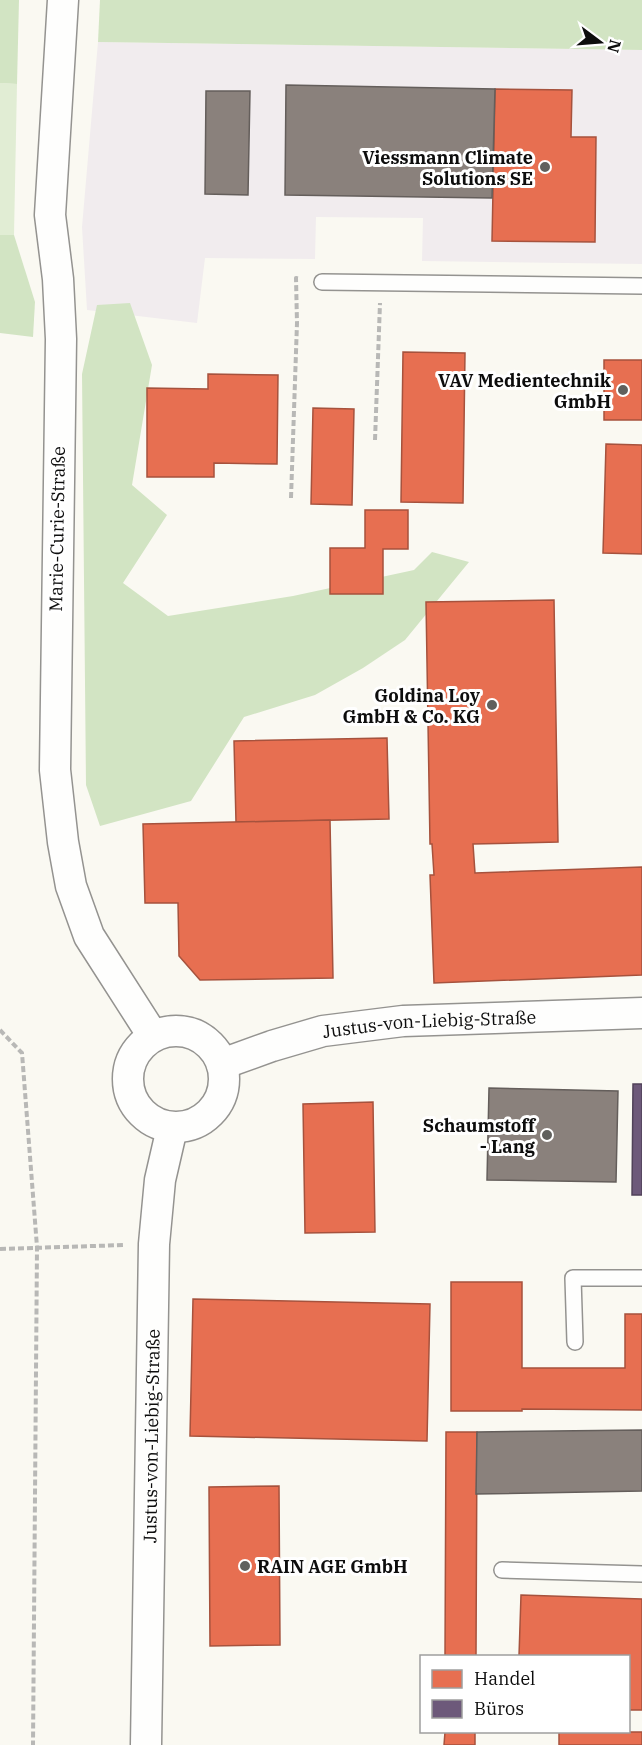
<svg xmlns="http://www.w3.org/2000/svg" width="642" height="1745" font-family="'IBM Plex Serif',serif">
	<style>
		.industrial { fill: #f1ecee }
		.green { fill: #e1edd4 }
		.forest { fill: #d2e4c3 }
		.shops { fill: #e76f51; stroke: #a6523d; stroke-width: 1.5 }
		.offices { fill: #6d597a; stroke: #504259; stroke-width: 1.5 }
		.industry { fill: #8a817c; stroke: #645e5b; stroke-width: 1.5 }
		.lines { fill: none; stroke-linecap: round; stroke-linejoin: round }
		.service-casing { stroke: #949390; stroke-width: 18 }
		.minor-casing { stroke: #949390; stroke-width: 33 }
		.path { stroke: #b8b8b6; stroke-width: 4; stroke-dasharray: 6 3; stroke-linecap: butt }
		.service { stroke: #fefefd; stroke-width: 15 }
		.minor { stroke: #fefefd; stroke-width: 30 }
		.poi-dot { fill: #60605d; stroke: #fff; stroke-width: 2 }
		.labels { text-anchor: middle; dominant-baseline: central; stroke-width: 6; stroke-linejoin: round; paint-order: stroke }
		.poi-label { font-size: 18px; font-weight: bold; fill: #0d0d0d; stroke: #fff; text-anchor: end }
		.street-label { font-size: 18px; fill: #0d0d0d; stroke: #fff }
	</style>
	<rect width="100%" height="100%" fill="#faf9f2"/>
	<polygon class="industrial" points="98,42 642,50 642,264 422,261 423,218 316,217 315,259 205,258 197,323 87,310 82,227"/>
	<polygon class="green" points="0,83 17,84 14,235 0,235"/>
	<g class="forest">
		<polygon points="0,0 19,0 17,84 0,83"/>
		<polygon points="100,0 642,0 642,50 98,42"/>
		<polygon points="0,235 14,235 35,302 33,337 0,333"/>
		<polygon points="130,303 152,365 132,485 167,515 123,583 168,616 293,596 414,570 432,552 469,562 405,640 363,668 315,695 244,717 191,801 100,826 86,785 82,374 97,305"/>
	</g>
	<g class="shops">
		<polygon points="495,89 572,90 571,137 596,137 595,242 492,241"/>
		<polygon points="403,352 465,353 463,503 401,502"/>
		<rect x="604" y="360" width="38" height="60"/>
		<polygon points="208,374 278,375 277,464 214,463 214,477 147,477 147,388 208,389"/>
		<polygon points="313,408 354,409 352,505 311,504"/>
		<polygon points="606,444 642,445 642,554 603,553"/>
		<polygon points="365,510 408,510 408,549 383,549 383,594 330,594 330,548 365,548"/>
		<polygon points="554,600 558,842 473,844 475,873 642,867 642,975 434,983 430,875 434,875 432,844 430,844 426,602"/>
		<polygon points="387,738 389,819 236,822 234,741"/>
		<polygon points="330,820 333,978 200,980 179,956 178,903 145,903 143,824"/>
		<polygon points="373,1102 375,1232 305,1233 303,1104"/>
		<polygon points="451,1282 522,1282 522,1368 625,1368 625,1314 642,1314 642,1410 522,1409 522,1411 451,1411"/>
		<polygon points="193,1299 430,1304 427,1441 190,1436"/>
		<polygon points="446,1432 477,1432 476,1656 445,1656"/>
		<polygon points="279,1486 280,1645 210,1646 209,1487"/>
		<polygon points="521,1595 642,1599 642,1710 628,1710 628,1656 519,1656"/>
		<polygon points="445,1732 475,1732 475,1745 444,1745"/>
		<rect x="559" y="1732" width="83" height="13"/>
	</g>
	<polygon class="offices" points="633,1084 642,1084 642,1195 632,1195"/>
	<g class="industry">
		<polygon points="286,85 495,89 492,198 285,195"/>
		<polygon points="206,91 250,91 248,195 205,194"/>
		<polygon points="489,1088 618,1091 616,1182 487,1180"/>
		<polygon points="642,1430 642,1491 476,1494 477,1432"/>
	</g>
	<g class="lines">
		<defs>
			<g id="service">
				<polyline points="322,282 642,286"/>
				<polyline points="575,1342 573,1278 642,1278"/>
				<polyline points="502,1570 642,1574"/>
			</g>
			<g id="minor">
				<polyline points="63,0 50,215 58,279 61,339 55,770 63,842 71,886 89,936 153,1036"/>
				<circle cx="176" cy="1079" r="48"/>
				<path id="s1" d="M222,1064L272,1046L323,1031L403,1021L642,1013"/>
				<path id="s2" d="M146,1745L154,1244L160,1180L172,1128"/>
			</g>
		</defs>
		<use href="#service" class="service-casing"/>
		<use href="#minor" class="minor-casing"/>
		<g class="path">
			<polyline points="375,440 380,303"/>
			<polyline points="291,498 297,323 296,278 300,279"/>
			<polyline points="0,1030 22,1053 37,1247 33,1745"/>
			<polyline points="0,1249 125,1245"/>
		</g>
		<use href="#service" class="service"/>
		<use href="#minor" class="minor"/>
	</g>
	<g class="poi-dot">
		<circle cx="545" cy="167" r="6"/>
		<circle cx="623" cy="390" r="6"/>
		<circle cx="492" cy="705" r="6"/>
		<circle cx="547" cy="1135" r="6"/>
		<circle cx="245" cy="1566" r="6"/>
	</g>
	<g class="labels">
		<g class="poi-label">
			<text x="533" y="157">Viessmann Climate<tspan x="533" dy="21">Solutions SE</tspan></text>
			<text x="611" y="380">VAV Medientechnik<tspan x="611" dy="21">GmbH</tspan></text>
			<text x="480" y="695">Goldina Loy<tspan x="480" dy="21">GmbH &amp; Co. KG</tspan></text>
			<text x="535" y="1125">Schaumstoff<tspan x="535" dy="21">- Lang</tspan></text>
			<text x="257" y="1566" text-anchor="start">RAIN AGE GmbH</text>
		</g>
		<g class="street-label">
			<text transform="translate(57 529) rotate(-89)">Marie-Curie-Straße</text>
			<text stroke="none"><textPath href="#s1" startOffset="213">Justus-von-Liebig-Straße</textPath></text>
			<text stroke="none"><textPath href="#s2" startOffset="309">Justus-von-Liebig-Straße</textPath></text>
		</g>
	</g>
	<rect x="420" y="1655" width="210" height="78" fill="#ffffff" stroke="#9e9e9e" stroke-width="1.5"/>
	<rect x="432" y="1670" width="30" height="18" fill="#e76f51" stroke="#9e9e9e" stroke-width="1.5"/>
	<text x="474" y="1685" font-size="18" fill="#0d0d0d">Handel</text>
	<rect x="432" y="1700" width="30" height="18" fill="#6d597a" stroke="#9e9e9e" stroke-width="1.5"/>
	<text x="474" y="1715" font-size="18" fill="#0d0d0d">Büros</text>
	<g transform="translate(600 42) rotate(106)" stroke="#ffffff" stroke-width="4.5" paint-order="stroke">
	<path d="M0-4.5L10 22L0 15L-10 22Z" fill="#0d0d0d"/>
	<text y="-9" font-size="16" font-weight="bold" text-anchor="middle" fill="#0d0d0d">N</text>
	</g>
</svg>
